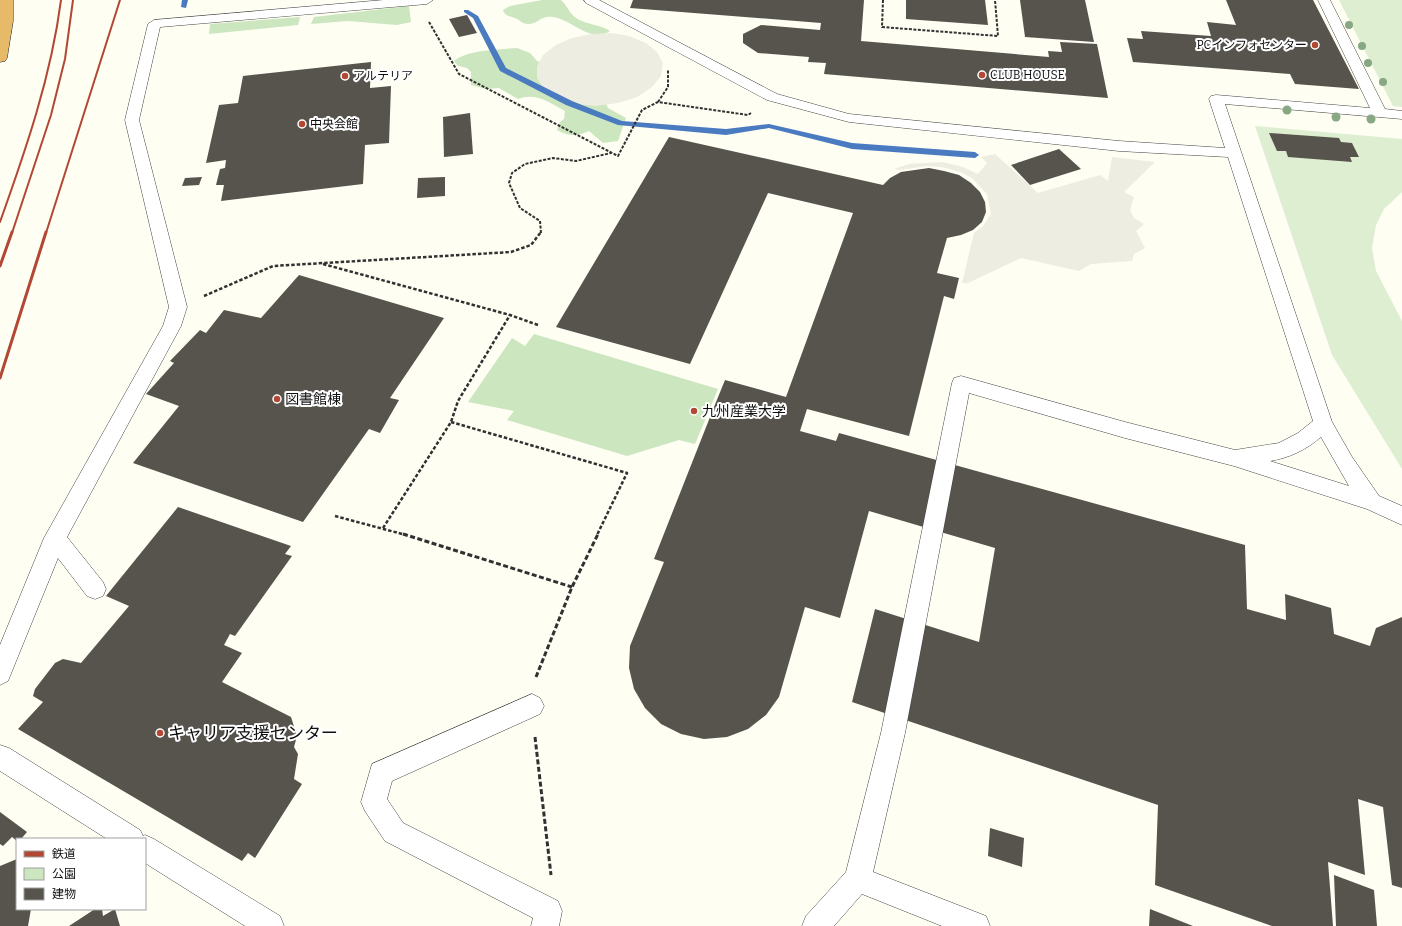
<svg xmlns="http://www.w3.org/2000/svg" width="1402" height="926" font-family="Bitter,'Noto Sans JP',serif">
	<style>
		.green { fill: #cce6bf }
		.pitch { fill: #deeed0 }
		.plaza { fill: #eeede1 }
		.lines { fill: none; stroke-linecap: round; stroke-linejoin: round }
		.stream { fill: #4a7bc0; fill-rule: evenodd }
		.building { fill: #57534d }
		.lane-casing { stroke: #424242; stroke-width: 1 }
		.highway-casing { stroke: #202020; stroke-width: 1 }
		.path-far2 { stroke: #313131; stroke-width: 2; stroke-dasharray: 3 1.5; stroke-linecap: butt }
		.path-far1 { stroke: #313131; stroke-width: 2.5; stroke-dasharray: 3.5 2; stroke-linecap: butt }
		.path { stroke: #313131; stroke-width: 3; stroke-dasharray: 5 2.5; stroke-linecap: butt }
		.lane { fill: #fff; fill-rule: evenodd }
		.highway { fill: #e6ba69; fill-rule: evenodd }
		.rail-far1 { stroke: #b24734; stroke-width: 2 }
		.rail { stroke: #b24734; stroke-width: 3 }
		.tree { fill: #87a882 }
		.poi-dot { fill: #b24734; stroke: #fff; stroke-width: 1.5 }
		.labels { text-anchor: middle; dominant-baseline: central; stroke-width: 4; stroke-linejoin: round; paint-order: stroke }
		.far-poi-label { font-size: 12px; fill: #0f0f0f; stroke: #fff; text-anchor: start }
		.poi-label { font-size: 14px; fill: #0f0f0f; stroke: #fff; text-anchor: start }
		.near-poi-label { font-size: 17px; fill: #0f0f0f; stroke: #fff; text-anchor: start }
	</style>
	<rect width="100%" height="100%" fill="#fefef3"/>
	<g class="green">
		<path d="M542,0H561C567,5 569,13 576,18C586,25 600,24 610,31C591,44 571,19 553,17C541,15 538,24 528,24C522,24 520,20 515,18C509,16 505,16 503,10L510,6Z"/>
		<polygon points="409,6 411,22 397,25 348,21 311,24 314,17"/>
		<polygon points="300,17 298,25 209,34 210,24"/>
		<path d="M517,48L530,53L537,61L602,93L608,108L626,118L618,141L603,143L589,131C578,136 569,137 557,130L560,122L564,119L565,111C550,103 536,92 518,99L499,88L486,89L471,85V72L467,68L458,66L454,61C466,50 500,49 517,48Z"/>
		<polygon points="534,334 718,389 695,444 679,440 627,456 507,420 514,411 468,402 512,338 525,346"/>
	</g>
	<g class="pitch">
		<polygon points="1339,0 1402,0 1402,107 1393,106"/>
		<polygon points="1255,126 1402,139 1402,192 1384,209 1376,225 1372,248 1376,271 1402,321 1402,469 1332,355"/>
	</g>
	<g class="plaza">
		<polygon points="611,33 629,36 646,43 657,52 663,63 661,76 652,87 637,97 618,103 596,106 575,104 557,98 544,89 537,78 537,66 543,55 556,45 572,38 591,34"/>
		<polygon points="995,154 1038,193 1100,175 1108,181 1112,157 1155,162 1124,192 1134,197 1130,210 1134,218 1144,224 1136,231 1145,248 1134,254 1132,261 1091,264 1079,271 1021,258 968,283 962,283 974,233 983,226 991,214 987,194 972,178 960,172 941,167 927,166 900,170 894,169 909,164 942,162 963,167 978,174 987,163 981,157"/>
	</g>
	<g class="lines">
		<g class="stream">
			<polygon points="182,0 188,0 186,8 181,7"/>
			<polygon points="464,10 468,10 478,16 506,68 572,101 622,121 726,129 769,124 852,143 975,152 979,155 975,158 852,149 769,128 726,135 618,125 566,105 500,71 473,18 464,12"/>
		</g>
	</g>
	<g class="building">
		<polygon points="633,0 864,0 861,41 1049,57 1048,51 1062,52 1060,42 1097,44 1108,98 824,74 826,63 808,62 809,57 758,53 743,43 743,34 761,25 820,30 821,23 630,8"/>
		<polygon points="906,0 985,0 988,25 906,19"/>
		<polygon points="1020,0 1085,0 1094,42 1025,37"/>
		<polygon points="1226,0 1313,0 1359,89 1295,84 1290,74 1133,62 1127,38 1143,39 1141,31 1211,36 1207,22 1236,25"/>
		<polygon points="467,15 477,33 459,37 449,19"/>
		<polygon points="371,62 370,88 391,86 389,143 365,145 363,184 221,201 224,185 216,185 220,169 225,168 226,160 206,163 219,105 238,103 243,76"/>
		<polygon points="470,113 473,154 444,157 443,117"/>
		<polygon points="1269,133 1339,138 1341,142 1352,143 1359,157 1350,157 1352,162 1288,157 1286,151 1277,151"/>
		<polygon points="669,137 883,185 890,178 901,172 929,168 944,171 959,175 971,183 980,192 985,202 986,212 982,222 973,230 961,235 947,238 937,273 959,278 954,299 944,296 909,436 807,409 800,431 836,441 839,433 1245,545 1247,609 1286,620 1285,594 1331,608 1334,634 1370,646 1376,628 1402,617 1402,888 1392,885 1383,807 1358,799 1365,875 1328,862 1333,926 1272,926 1155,885 1158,805 852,702 875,609 979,642 995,548 869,511 840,618 805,607 779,697 766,715 748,729 727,737 704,739 681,734 661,724 645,708 634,689 629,668 630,646 664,562 654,559 714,407 725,380 786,397 853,213 768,193 690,364 556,327"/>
		<polygon points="1059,149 1081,169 1030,185 1011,165"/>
		<polygon points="202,177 199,185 182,186 185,178"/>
		<polygon points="445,177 445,196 417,198 418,178"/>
		<polygon points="299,275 444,318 390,398 399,400 380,433 369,429 303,522 133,463 179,406 146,394 174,363 170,361 200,330 206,333 224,310 261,318"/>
		<polygon points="178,507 291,546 285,554 292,556 235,636 230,634 224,645 242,653 222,682 291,717 297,736 294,747 298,754 294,779 302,784 255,858 248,853 242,861 18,729 43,702 33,696 35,689 55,663 63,659 81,663 129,606 106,596"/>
		<polygon points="0,812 27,832 21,839 17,839 17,841 12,837 3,846 0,844"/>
		<polygon points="990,828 1024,838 1022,867 988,856"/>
		<polygon points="17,859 17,909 31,909 28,926 0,926 0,866"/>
		<polygon points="1334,875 1374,890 1377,926 1336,926"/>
		<polygon points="95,909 102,909 103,916 115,909 120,926 69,926"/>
		<polygon points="1150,909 1193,926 1149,926"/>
	</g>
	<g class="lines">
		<defs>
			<g id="lane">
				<polygon points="384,0 433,0 427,4 160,27 139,120 187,307 181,326 67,537 103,582 106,589 103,596 95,599 87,596 58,558 8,681 0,685 0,645 44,538 163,326 169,307 125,120 148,24 154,20"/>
				<path d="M584,0H599L777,94L849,114L1119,141L1225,148L1209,99L1211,96L1216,95L1370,108L1318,0H1330L1385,109L1402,111V119L1225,104L1332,422L1352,457L1379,496L1402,506V525L1367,509L1234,466L1125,438L969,393L905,733L873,872L986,916L990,926H942L862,894L834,926H802L806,916L846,872L881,733L952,383L954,378L961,376L1125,422L1235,450L1279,443L1298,433L1313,421L1228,157L1119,151L849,122L767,100L586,3ZM1321,437L1349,486L1270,461C1289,458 1306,450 1321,437Z"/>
				<polygon points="532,694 540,698 544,706 540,714 392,781 387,799 403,823 558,901 562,911 559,926 531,926 533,918 385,841 365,811 361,802 372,764"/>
				<polygon points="0,745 9,748 140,830 143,836 145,835 154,839 280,916 284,926 245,926 145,863 145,839 107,839 0,771"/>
			</g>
			<polygon id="highway" points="0,0 13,0 13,21 7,58 5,61 0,62"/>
		</defs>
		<use href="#lane" class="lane-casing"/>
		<use href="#highway" class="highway-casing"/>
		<g class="path-far2">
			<polyline points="883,0 882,27 998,36 995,0"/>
			<polyline points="429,22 459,74 618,156 642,110 658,102 748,115 751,113"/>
			<polyline points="658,102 668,87 668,69"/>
			<polyline points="541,233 540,221 520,208 509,183 512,173 525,164 553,158 576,161 611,153"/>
		</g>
		<g class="path-far1">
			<polyline points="323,264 510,315 538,325"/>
			<polyline points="204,296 273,266 511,252 531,245 541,232"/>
			<polyline points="451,422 627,473 597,535"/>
			<polyline points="335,516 406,535"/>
			<polyline points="383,528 451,422 458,401 510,315"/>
		</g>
		<g class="path">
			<polyline points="403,534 572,587"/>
			<polyline points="536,677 572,587 598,534"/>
			<polyline points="535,737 551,875"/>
		</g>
		<use href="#lane" class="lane"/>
		<use href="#highway" class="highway"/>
		<g class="rail-far1">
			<path d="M0,222C26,149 51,77 61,0"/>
			<polyline points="12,233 51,115 65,59 73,0"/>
			<polyline points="46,233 120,0"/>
		</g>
		<g class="rail">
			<polyline points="0,266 12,232"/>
			<polyline points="0,378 46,232"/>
		</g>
	</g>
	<g class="tree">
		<circle cx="1349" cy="25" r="4"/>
		<circle cx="1362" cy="46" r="4"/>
		<circle cx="1368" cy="63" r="4"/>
		<circle cx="1383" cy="82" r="4"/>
		<circle cx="1287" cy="110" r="4.5"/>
		<circle cx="1336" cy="117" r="4.5"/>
		<circle cx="1371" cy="119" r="4.5"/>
	</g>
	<g class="poi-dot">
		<circle cx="1315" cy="45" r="4"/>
		<circle cx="982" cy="75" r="4"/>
		<circle cx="345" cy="76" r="4"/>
		<circle cx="302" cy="124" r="4"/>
		<circle cx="277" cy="399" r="4"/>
		<circle cx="694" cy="411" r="4"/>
		<circle cx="160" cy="733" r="4"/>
	</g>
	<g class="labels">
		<g class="far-poi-label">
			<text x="1307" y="45" text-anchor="end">PCインフォセンター</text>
			<text x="990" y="75">CLUB HOUSE</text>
			<text x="353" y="76">アルテリア</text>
			<text x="310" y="124">中央会館</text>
		</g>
		<g class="poi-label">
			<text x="285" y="399">図書館棟</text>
			<text x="702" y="411">九州産業大学</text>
		</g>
		<g class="near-poi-label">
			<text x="168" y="733">キャリア支援センター</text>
		</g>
	</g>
	<rect x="16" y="838" width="130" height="72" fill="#ffffff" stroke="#9f9f9f"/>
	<rect x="24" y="851" width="20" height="6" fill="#b24734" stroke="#9f9f9f"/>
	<text x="52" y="858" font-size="12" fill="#0f0f0f">鉄道</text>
	<rect x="24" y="868" width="20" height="12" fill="#cce6bf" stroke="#9f9f9f"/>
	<text x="52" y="878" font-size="12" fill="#0f0f0f">公園</text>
	<rect x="24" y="888" width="20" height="12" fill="#57534d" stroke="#9f9f9f"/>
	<text x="52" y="898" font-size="12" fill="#0f0f0f">建物</text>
</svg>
